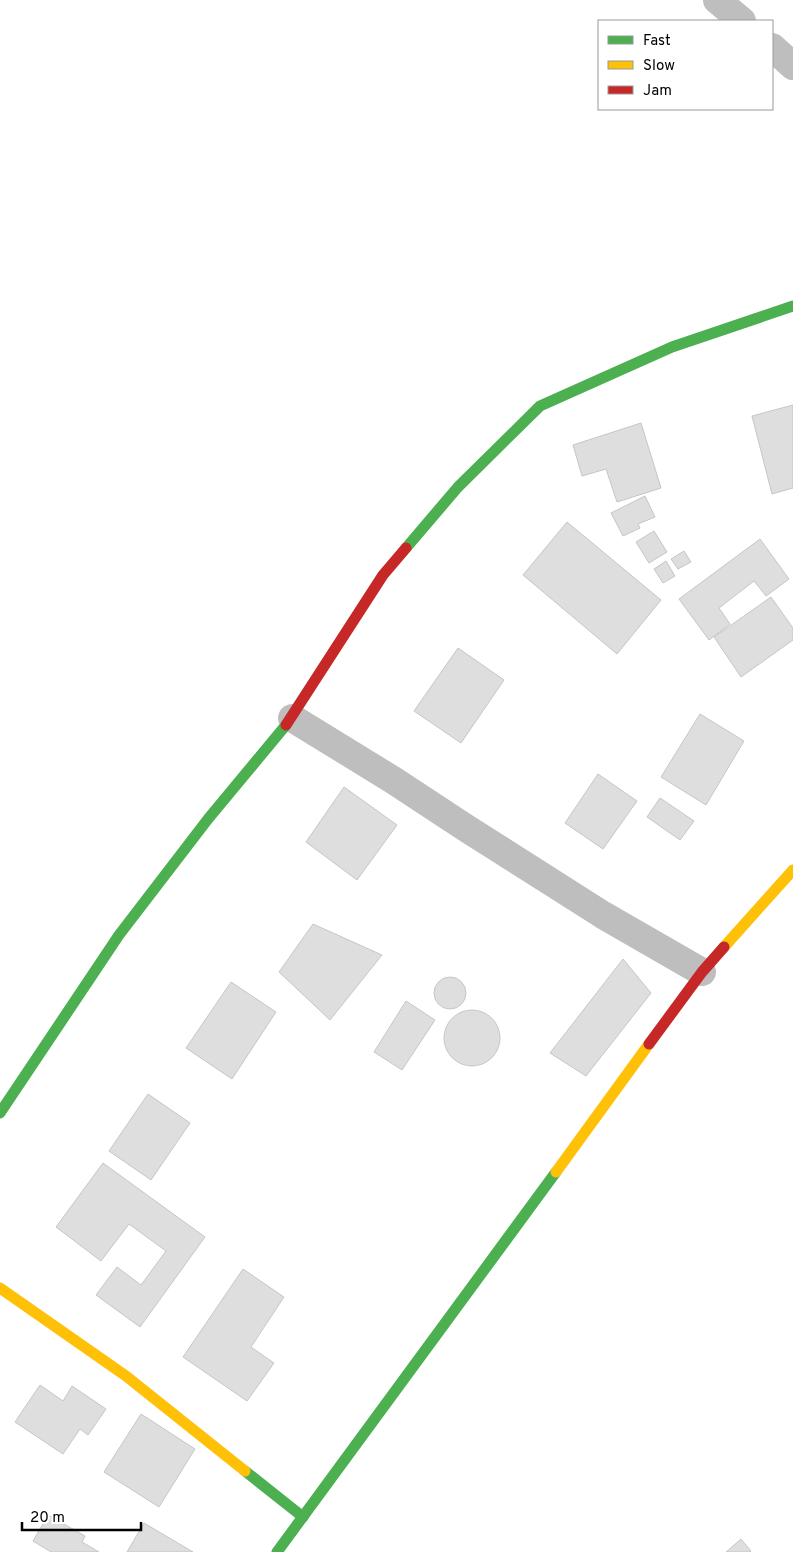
<svg xmlns="http://www.w3.org/2000/svg" width="793" height="1552" font-family="Overpass,sans-serif">
	<style>
		.building { fill: #dedede; stroke: #c6c6c6 }
		.lines { fill: none; stroke-linecap: round; stroke-linejoin: round }
		.street { stroke: #bebebe; stroke-width: 28 }
		.fast { stroke: #4caf50; stroke-width: 11 }
		.slow { stroke: #ffc107; stroke-width: 11 }
		.jam { stroke: #c62828; stroke-width: 11 }
	</style>
	<rect width="100%" height="100%" fill="#fff"/>
	<g class="building">
		<polygon points="793,405 793,488 772,494 752,416"/>
		<polygon points="641,423 661,488 617,502 606,469 582,476 573,445"/>
		<polygon points="645,496 655,517 638,524 640,528 623,536 611,513"/>
		<polygon points="567,522 661,600 617,654 523,575"/>
		<polygon points="654,531 667,552 649,563 636,542"/>
		<polygon points="760,539 789,579 766,596 754,581 719,608 730,624 709,640 679,599"/>
		<polygon points="684,551 691,562 678,569 671,559"/>
		<polygon points="666,561 675,576 663,583 654,569"/>
		<polygon points="771,597 793,628 793,640 741,677 714,637"/>
		<polygon points="458,648 504,680 461,743 414,711"/>
		<polygon points="700,714 744,741 706,805 661,777"/>
		<polygon points="598,774 637,801 603,849 565,823"/>
		<polygon points="344,787 397,825 357,880 306,842"/>
		<polygon points="660,798 694,821 680,840 647,817"/>
		<polygon points="313,924 382,955 330,1020 279,972"/>
		<polygon points="623,959 651,993 586,1076 550,1053"/>
		<circle cx="450" cy="993" r="16"/>
		<polygon points="231,982 276,1012 232,1079 186,1048"/>
		<polygon points="406,1001 435,1020 402,1070 374,1052"/>
		<circle cx="472" cy="1038" r="28"/>
		<polygon points="148,1094 190,1123 151,1180 109,1151"/>
		<polygon points="103,1163 205,1237 140,1327 96,1295 117,1267 141,1285 166,1251 129,1224 101,1261 56,1227"/>
		<polygon points="243,1269 284,1297 251,1347 274,1363 247,1401 183,1357"/>
		<polygon points="40,1385 63,1401 72,1386 106,1409 88,1435 80,1429 63,1454 15,1422"/>
		<polygon points="141,1414 195,1449 159,1507 104,1472"/>
		<polygon points="48,1515 85,1536 82,1542 99,1552 51,1552 33,1541"/>
		<polygon points="144,1523 193,1552 127,1552"/>
		<polygon points="741,1539 751,1551 750,1552 726,1552"/>
	</g>
	<g class="lines">
		<g class="street">
			<polyline points="717,0 742,21"/>
			<polyline points="772,47 793,66"/>
			<polyline points="292,718 393,780 466,828 603,915 702,972"/>
		</g>
		<g class="fast">
			<polyline points="406,548 458,487 540,406 672,347 793,306"/>
			<polyline points="0,1113 119,935 208,819 286,725"/>
			<polyline points="245,1471 303,1517"/>
			<polyline points="277,1552 556,1172"/>
		</g>
		<g class="slow">
			<polyline points="724,947 793,870"/>
			<polyline points="556,1172 649,1044"/>
			<polyline points="0,1288 126,1376 245,1471"/>
		</g>
		<g class="jam">
			<polyline points="286,725 383,575 406,548"/>
			<polyline points="649,1044 702,972 724,947"/>
		</g>
	</g>
	<rect x="598" y="20" width="175" height="90" fill="#ffffff" stroke="#999999"/>
	<rect x="608" y="36" width="25" height="8" fill="#4caf50" stroke="#999999"/>
	<text x="643" y="45" font-size="15" fill="#000000">Fast</text>
	<rect x="608" y="61" width="25" height="8" fill="#ffc107" stroke="#999999"/>
	<text x="643" y="70" font-size="15" fill="#000000">Slow</text>
	<rect x="608" y="86" width="25" height="8" fill="#c62828" stroke="#999999"/>
	<text x="643" y="95" font-size="15" fill="#000000">Jam</text>
	<path d="M22 1522v8h119v-8" fill="none" stroke="#000000" stroke-width="2.5"/>
	<text x="30" y="1522" font-size="15" fill="#000000" stroke="#ffffff" stroke-width="4" paint-order="stroke">20 m</text>
</svg>
